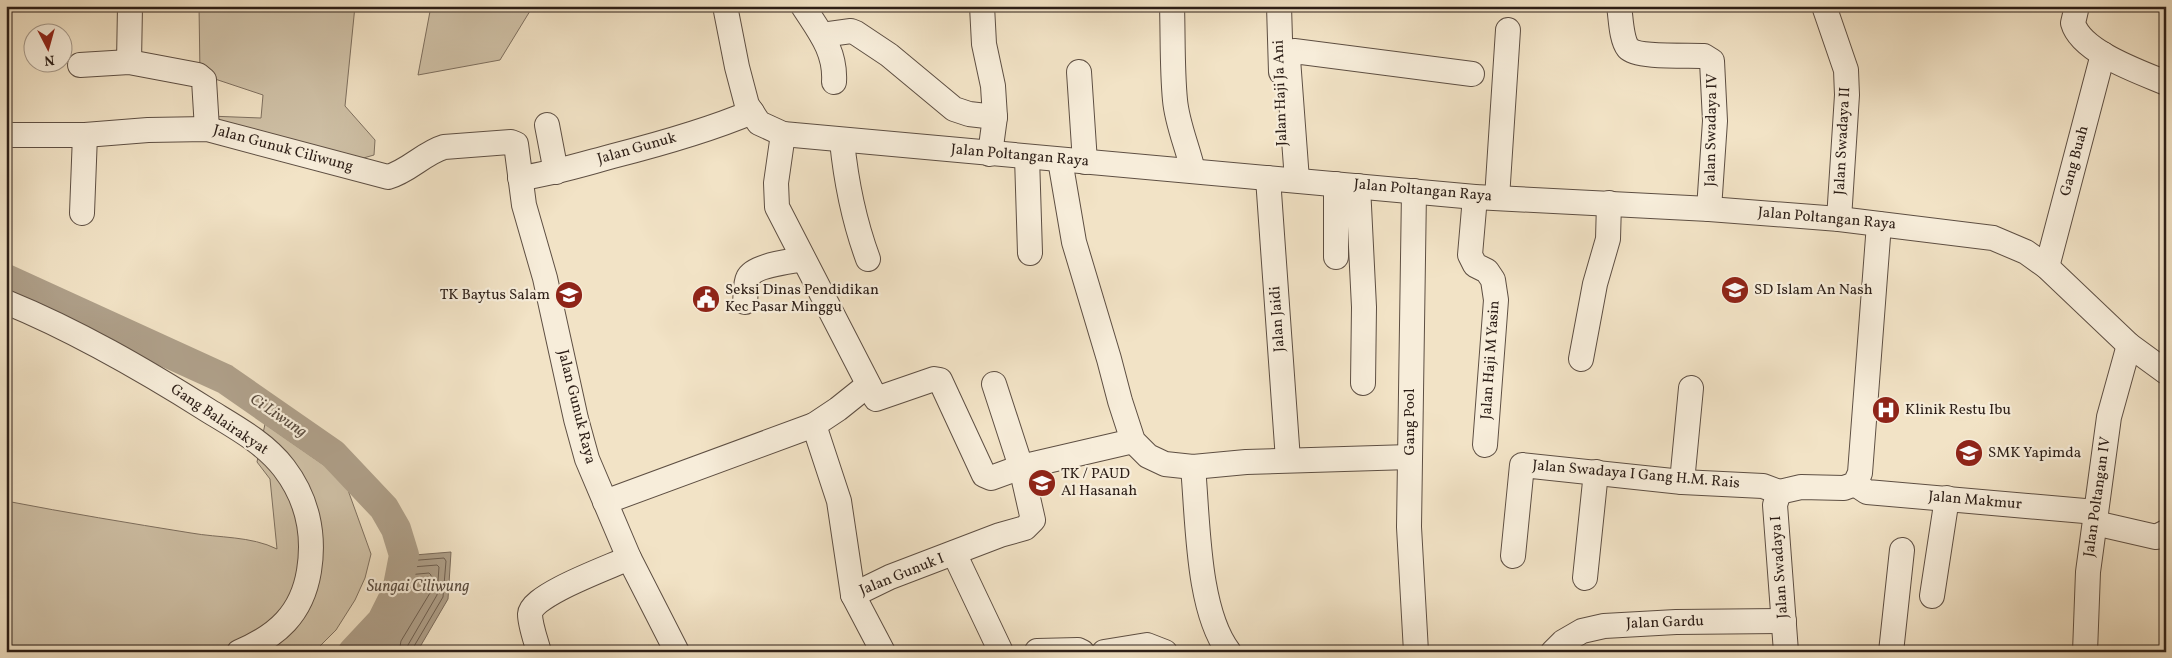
<svg xmlns="http://www.w3.org/2000/svg" width="2172" height="658" font-family="Vollkorn,serif">
	<style>
		.green { fill: #d0c2a8; stroke: #7e7060 }
		.water { fill: #afa08a; stroke: #7b6c5c }
		.lines { fill: none; stroke-linecap: round; stroke-linejoin: round }
		.shore { stroke: #6e5f50; stroke-width: 1 }
		.river { stroke: #afa08a; stroke-width: 30 }
		.minor-casing { stroke: #5e4f43; stroke-width: 26 }
		.minor { stroke: #f7edda; stroke-width: 24 }
		.labels { text-anchor: middle; dominant-baseline: central; stroke-width: 4.5; stroke-linejoin: round; paint-order: stroke }
		.street-label { font-size: 15px; fill: #2c1e17; stroke: #f7edda }
		.poi-label { font-size: 15px; fill: #2c1e17; stroke: #f7edda; text-anchor: start }
		.water-label { font-size: 16px; font-style: italic; fill: #5a4c3f; stroke: #f7edda }
	</style>
	<rect width="100%" height="100%" fill="#f2e3c6"/>
	<filter id="stains"><feTurbulence type="fractalNoise" baseFrequency=".004" numOctaves="4"/><feColorMatrix values="0 0 0 0 .2 0 0 0 0 .09 0 0 0 0 .02 0 0 0 .5 -.17"/></filter>
	<radialGradient id="worn" r=".72"><stop offset=".6" stop-color="#630" stop-opacity="0"/><stop offset="1" stop-color="#630" stop-opacity=".3"/></radialGradient>
	<g class="green">
		<polygon points="199,6 355,6 345,106 375,140 374,155 353,161 210,128 209,116 261,118 263,95 200,74"/>
		<polygon points="431,6 540,6 530,11 500,60 418,75"/>
		<path d="M265,424L344,479L371,554L365,578L355,600L336,630L314,652H6V501C68,513 129,523 191,533C219,538 251,536 277,549L270,479L257,462Z"/>
	</g>
	<polygon class="water" points="451,552 448,599 417,652 341,652 375,614 386,585 390,557"/>
	<g class="lines">
		<g class="shore">
			<polyline points="348,652 379,617 391,586 395,562 444,558 446,561 443,597 413,648 413,652"/>
			<polyline points="356,652 385,620 397,588 400,568 437,565 439,567 437,595 408,645 406,652"/>
			<polyline points="366,652 391,623 404,591 407,575 429,573 431,575 430,593 401,641 399,652"/>
		</g>
		<polyline class="river" points="6,279 225,379 333,454 384,508 396,529 404,555 397,591 382,621 353,652"/>
		<defs>
			<g id="minor">
				<polyline points="725,6 737,67 747,105 759,123 783,134 1475,197 1709,209 1839,219 1993,238 2026,252 2047,267 2129,345 2166,372"/>
				<path d="M803,6C819,31 836,51 834,82"/>
				<polyline points="982,6 984,44 993,86 995,117 990,154"/>
				<path d="M1172,6C1173,37 1172,69 1175,100C1177,124 1188,148 1193,171"/>
				<polyline points="1279,6 1281,72"/>
				<path d="M1619,6C1621,18 1621,39 1628,48C1637,58 1689,55 1704,56L1712,61L1715,121L1709,209"/>
				<polyline points="1824,6 1846,70 1847,95 1839,219"/>
				<path d="M2077,6L2073,23C2081,52 2140,72 2166,83"/>
				<polyline points="822,35 851,31 856,33 889,55 954,109 969,114 995,117"/>
				<polyline points="129,62 130,6"/>
				<polyline points="80,65 129,62 198,75 204,80 207,129"/>
				<polyline points="1079,72 1085,162"/>
				<polyline points="547,125 556,172"/>
				<path d="M6,133L8,135H85L148,130L207,129L388,177C409,171 424,153 444,147L511,142L516,144L524,205L545,278L576,419L587,459L629,558L677,652"/>
				<polyline points="783,134 776,183 777,207 876,399 934,379 940,380 984,475 991,478 1021,467 1133,441"/>
				<path d="M842,141C846,181 854,221 868,259"/>
				<polyline points="1027,157 1030,253"/>
				<polyline points="1060,160 1074,242 1109,359 1120,401 1133,441 1148,456 1165,464 1193,467 1246,462 1410,457"/>
				<path d="M520,178C552,174 583,164 613,156C660,144 707,131 752,112"/>
				<polyline points="1268,178 1288,460"/>
				<polyline points="1297,180 1288,59 1290,54 1294,51 1472,74"/>
				<polyline points="1358,186 1364,307 1363,383"/>
				<polyline points="1414,191 1409,527 1416,652"/>
				<polyline points="1475,197 1470,255 1475,265 1487,271 1493,280 1496,300 1485,445"/>
				<polyline points="1497,198 1508,30"/>
				<polyline points="82,213 85,135"/>
				<polyline points="1336,257 1336,184"/>
				<polyline points="2047,267 2103,54"/>
				<path d="M6,302C77,331 144,370 209,411C235,427 265,443 284,468C307,498 315,534 309,571C302,614 277,636 239,652"/>
				<path d="M745,302C746,295 745,284 748,278C754,265 790,262 803,259"/>
				<polyline points="1581,359 1595,284 1608,239 1609,203"/>
				<polyline points="814,425 839,501 853,595 883,652"/>
				<path d="M1193,467C1198,520 1197,610 1229,652"/>
				<polyline points="1682,482 1691,388"/>
				<polyline points="1855,484 1867,492 2096,512"/>
				<polyline points="1779,492 1801,487 1844,488 1855,484 1860,473 1879,224"/>
				<polyline points="1779,492 1775,505 1786,652"/>
				<polyline points="605,502 814,425 838,409 868,385"/>
				<polyline points="2095,523 2156,537 2166,532"/>
				<polyline points="954,553 1001,652"/>
				<polyline points="1513,556 1522,465 1682,482 1763,486 1779,492"/>
				<polyline points="1585,578 1596,472"/>
				<polyline points="853,595 890,577 1000,535 1025,528 1033,520 1021,467 994,384"/>
				<polyline points="1932,596 1947,498"/>
				<polyline points="1037,651 1078,650 1082,652"/>
				<path d="M539,652C536,641 530,625 530,614C531,595 610,567 629,558"/>
				<polyline points="1104,652 1147,645 1165,652"/>
				<polyline points="1553,652 1563,642 1582,631 1604,626 1676,622 1784,621"/>
				<polyline points="1891,652 1902,550"/>
				<polyline points="2085,652 2088,572 2109,417 2129,345"/>
			</g>
		</defs>
		<use href="#minor" class="minor-casing"/>
		<use href="#minor" class="minor"/>
	</g>
	<defs>
		<symbol id="school-disc" viewBox="-11 -11 22 22"><circle r="9.5" fill="#8f2418" stroke="#f7edda"/><path d="M0-5L7-2L0 1L-7-2ZM-4 1L0 2.5L4 1V4Q0 6-4 4Z" fill="#fff"/></symbol>
		<symbol id="civic-disc" viewBox="-11 -11 22 22"><circle r="9.5" fill="#8f2418" stroke="#f7edda"/><path d="M-.6-6.5H3V-4.5H.6V-3L4-1V1h2V6H-6V1h2V-1L-.6-3ZM-1.2 2.5V6h2.4V2.5Z" fill="#fff"/></symbol>
		<symbol id="hospital-disc" viewBox="-11 -11 22 22"><circle r="9.5" fill="#8f2418" stroke="#f7edda"/><path d="M-5-5h3v3.5h4V-5h3V5h-3V1.5h-4V5h-3Z" fill="#fff"/></symbol>
	</defs>
	<g fill-rule="evenodd">
		<use href="#school-disc" x="1719" y="274" width="32" height="32"/>
		<use href="#school-disc" x="553" y="279" width="32" height="32"/>
		<use href="#civic-disc" x="690" y="283" width="32" height="32"/>
		<use href="#hospital-disc" x="1870" y="394" width="32" height="32"/>
		<use href="#school-disc" x="1953" y="437" width="32" height="32"/>
		<use href="#school-disc" x="1026" y="467" width="32" height="32"/>
	</g>
	<g class="labels">
		<g class="street-label">
			<text transform="translate(1281 93) rotate(-92)">Jalan Haji Ja Ani</text>
			<text transform="translate(1712 130) rotate(-89)">Jalan Swadaya IV</text>
			<text transform="translate(1843 141) rotate(-87)">Jalan Swadaya II</text>
			<text transform="translate(283 149) rotate(15)">Jalan Gunuk Ciliwung</text>
			<text transform="translate(637 149) rotate(-16)">Jalan Gunuk</text>
			<text transform="translate(1020 156) rotate(5)">Jalan Poltangan Raya</text>
			<text transform="translate(2075 161) rotate(-75)">Gang Buah</text>
			<text transform="translate(1423 191) rotate(5)">Jalan Poltangan Raya</text>
			<text transform="translate(1827 219) rotate(5)">Jalan Poltangan Raya</text>
			<text transform="translate(1278 319) rotate(-94)">Jalan Jaidi</text>
			<text transform="translate(1491 360) rotate(-86)">Jalan Haji M Yasin</text>
			<text transform="translate(576 407) rotate(76)">Jalan Gunuk Raya</text>
			<text transform="translate(219 420) rotate(34)">Gang Balairakyat</text>
			<text transform="translate(1410 422) rotate(-90)">Gang Pool</text>
			<text transform="translate(1636 475) rotate(5)">Jalan Swadaya I Gang H.M. Rais</text>
			<text transform="translate(2098 497) rotate(-82)">Jalan Poltangan IV</text>
			<text transform="translate(1975 501) rotate(5)">Jalan Makmur</text>
			<text transform="translate(1780 567) rotate(-94)">Jalan Swadaya I</text>
			<text transform="translate(902 575) rotate(-22)">Jalan Gunuk I</text>
			<text transform="translate(1665 623) rotate(-2)">Jalan Gardu</text>
		</g>
		<g class="poi-label">
			<text x="725" y="290">Seksi Dinas Pendidikan<tspan x="725" dy="17">Kec Pasar Minggu</tspan></text>
			<text x="1754" y="290">SD Islam An Nash</text>
			<text x="550" y="295" text-anchor="end">TK Baytus Salam</text>
			<text x="1905" y="410">Klinik Restu Ibu</text>
			<text x="1988" y="453">SMK Yapimda</text>
			<text x="1061" y="474">TK / PAUD<tspan x="1061" dy="17">Al Hasanah</tspan></text>
		</g>
		<g class="water-label">
			<text transform="translate(278 416) rotate(34)">Ci Liwung</text>
			<text x="418" y="587">Sungai Ciliwung</text>
		</g>
	</g>
	<rect width="2172" height="658" fill="none" stroke="#f2e3c6" stroke-width="25"/>
	<rect x="8" y="8" width="2157" height="643" fill="none" stroke="#2c1e17" stroke-width="2.5"/>
	<rect x="12" y="12" width="2147" height="633" fill="none" stroke="#2c1e17"/>
	<g transform="translate(48 48) rotate(174)"><circle r="24" fill="#f7edda" stroke="#a69a8c"/>
	<path d="M0-4L9 19L0 12L-9 19Z" fill="#8f2418"/>
	<text y="-8" font-size="14" font-weight="bold" text-anchor="middle" fill="#2c1e17">N</text>
	</g>
	<rect width="100%" height="100%" filter="url(#stains)"/>
	<rect width="100%" height="100%" fill="url(#worn)"/>
</svg>
